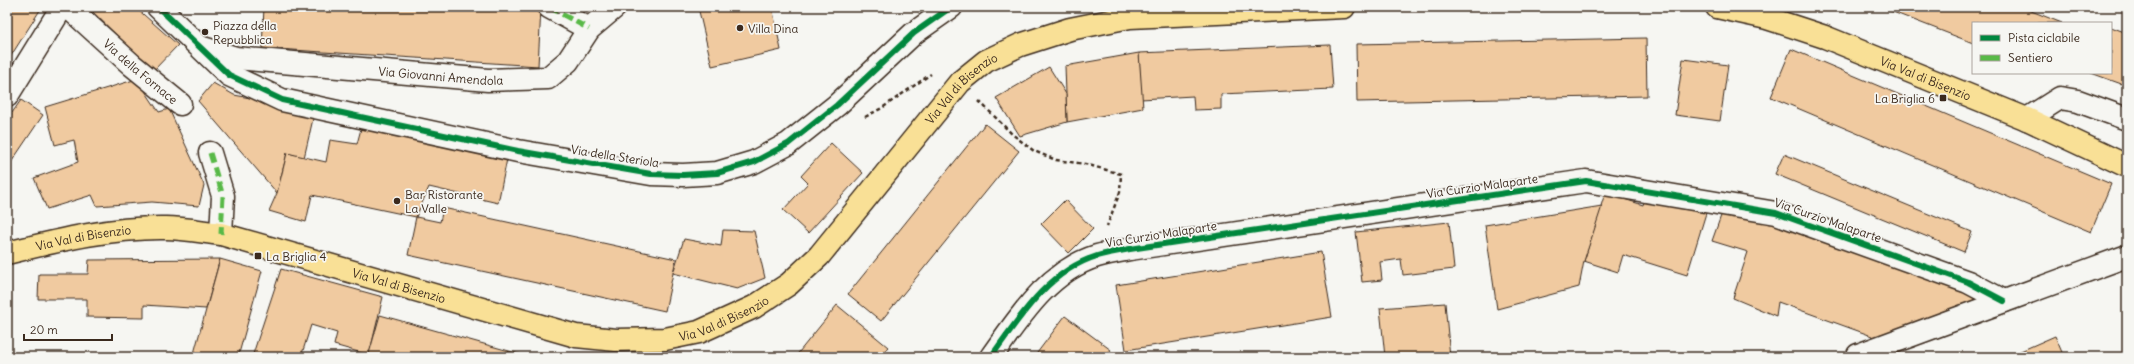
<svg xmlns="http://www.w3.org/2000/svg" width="2134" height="364" font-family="Delius,sans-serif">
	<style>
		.building { fill: #f0caa0; stroke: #3b2a1e }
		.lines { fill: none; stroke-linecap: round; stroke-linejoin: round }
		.street-casing { stroke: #3b2a1e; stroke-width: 25 }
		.primary-casing { stroke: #3b2a1e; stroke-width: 25 }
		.path { stroke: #3b2a1e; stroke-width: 2.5; stroke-dasharray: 4 3; stroke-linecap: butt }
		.street { stroke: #f6f6f2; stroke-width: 22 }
		.primary { stroke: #f9e096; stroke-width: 22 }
		.quiet { stroke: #58b947; stroke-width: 5; stroke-dasharray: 10 5; stroke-linecap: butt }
		.cycleway-casing { stroke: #f6f6f2; stroke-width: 8 }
		.cycleway { stroke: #00873e; stroke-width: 6 }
		.poi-dot { fill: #3b2a1e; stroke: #f6f6f2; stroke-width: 1.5 }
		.labels { text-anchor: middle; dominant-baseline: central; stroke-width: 3.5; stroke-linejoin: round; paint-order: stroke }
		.poi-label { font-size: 12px; fill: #3b2a1e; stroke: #f6f6f2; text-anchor: start }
		.street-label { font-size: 12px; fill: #3b2a1e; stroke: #f6f6f2 }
	</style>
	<rect width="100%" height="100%" fill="#f6f6f2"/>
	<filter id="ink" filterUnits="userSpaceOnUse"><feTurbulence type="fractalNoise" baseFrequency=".025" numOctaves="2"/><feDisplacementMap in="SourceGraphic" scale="8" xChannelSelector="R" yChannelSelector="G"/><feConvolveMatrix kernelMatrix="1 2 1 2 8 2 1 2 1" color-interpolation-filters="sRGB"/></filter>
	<g filter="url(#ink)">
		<g class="building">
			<polygon points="7,7 42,7 7,62"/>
			<polygon points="88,7 135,7 178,45 153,71"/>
			<polygon points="264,7 541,8 538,66 262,48"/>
			<polygon points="698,7 772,7 781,50 712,66"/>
			<polygon points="1880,7 2021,7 2062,23 1973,23 1973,43"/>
			<polygon points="2111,27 2127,33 2127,86 2091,73 2111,73"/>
			<polygon points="1646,38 1647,96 1357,102 1356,44"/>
			<polygon points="1330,45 1333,89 1221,94 1221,109 1194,110 1193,96 1141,99 1139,53"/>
			<polygon points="1791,49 2111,184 2091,232 1771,97"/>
			<polygon points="1139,53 1143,108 1067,122 1065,66"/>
			<polygon points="1683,59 1728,65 1720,121 1675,115"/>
			<polygon points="1049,67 1066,94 1067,122 1020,136 996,98"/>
			<polygon points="137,79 159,112 169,109 204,185 199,206 152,202 97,206 92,195 47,209 34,178 78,162 74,140 55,145 45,107"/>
			<polygon points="213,83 234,95 315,110 304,158 287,153 277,193 198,101"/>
			<polygon points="21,100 43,115 10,164 7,162 7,120"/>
			<polygon points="363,121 508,154 498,203 429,187 416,217 312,195 306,222 269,211 277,193 287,153 326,162 330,140 357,144"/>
			<polygon points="985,124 1019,151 881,321 848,294"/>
			<polygon points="831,143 863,173 808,233 783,210 808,183 801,176"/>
			<polygon points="1784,154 1972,232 1964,252 1775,174"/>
			<polygon points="1605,193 1643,205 1646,195 1706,213 1687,275 1623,255 1618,272 1584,261"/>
			<polygon points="1065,200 1093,229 1069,253 1041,224"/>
			<polygon points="1602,206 1584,261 1579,287 1497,309 1485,225"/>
			<polygon points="443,208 676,259 665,311 408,255 416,217 440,222"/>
			<polygon points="1723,210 1765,215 1978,293 1974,306 1883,340 1778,302 1776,316 1733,298 1748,252 1712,241"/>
			<polygon points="1449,222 1454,269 1403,275 1401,259 1380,262 1382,280 1362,282 1356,232"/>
			<polygon points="723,230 754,231 765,278 737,289 673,273 684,239 721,246"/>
			<polygon points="1321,252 1332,317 1126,350 1116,285"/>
			<polygon points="220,259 206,309 144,305 144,318 87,317 87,299 38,299 39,274 88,274 89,260"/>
			<polygon points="220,259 262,271 238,357 193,357"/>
			<polygon points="281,269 383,297 369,355 334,345 337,333 311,325 301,357 252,357"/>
			<polygon points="1445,303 1450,357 1385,357 1380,308"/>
			<polygon points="837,305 888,347 879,357 795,357"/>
			<polygon points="380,315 509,351 507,357 368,357"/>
			<polygon points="1065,316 1111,350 1106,357 1034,357"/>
			<polygon points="2055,336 2064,357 2007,357"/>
			<polygon points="509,351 529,357 507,357"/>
		</g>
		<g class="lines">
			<defs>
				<g id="street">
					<path id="s1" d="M68,7L132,65L180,104"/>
					<polyline points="158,7 229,75 282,100 518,151 651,174 683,175 717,173 754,162 788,144 837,105 914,33 951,7"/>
					<polyline points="549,7 589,29"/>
					<path id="s2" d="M203,48L236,58L488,80L548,78L568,61L589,29L615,7"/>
					<polyline points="7,96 62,7"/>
					<polyline points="2027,119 2060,98 2078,101 2127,119"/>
					<polyline points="210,153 223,196 221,234"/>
					<polyline points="1858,355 2127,256"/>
					<path d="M991,357C1019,318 1048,271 1097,256C1107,253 1119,251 1130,249L1586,181L1776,213L1968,282L2004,301"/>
				</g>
				<g id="primary">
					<path id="s3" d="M1717,7L1767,18L1825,37L2027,119L2127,166"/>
					<path id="s4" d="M7,253C60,240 112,227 166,228C184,228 203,232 221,234L576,336L616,340L665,339L699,332L754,307L789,284L819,256L960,82L986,61L1020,45L1070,29L1130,17L1344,7"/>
				</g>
			</defs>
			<use href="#street" class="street-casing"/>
			<use href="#primary" class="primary-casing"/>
			<g class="path">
				<polyline points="979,101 1012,134 1034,151 1056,160 1085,164 1121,174 1120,192 1107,226"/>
				<polyline points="865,117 882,108 931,74"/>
			</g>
			<use href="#street" class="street"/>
			<use href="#primary" class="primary"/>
			<g class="quiet">
				<polyline points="549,7 589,29"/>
				<polyline points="210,153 223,196 221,234"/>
			</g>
			<defs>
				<g id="cycleway">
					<polyline points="158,7 229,75 282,100 518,151 651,174 683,175 717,173 754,162 788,144 837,105 914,33 951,7"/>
					<path d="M991,357C1019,318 1048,271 1097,256C1107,253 1119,251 1130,249L1586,181L1776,213L1968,282L2004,301"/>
				</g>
			</defs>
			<use href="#cycleway" class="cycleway-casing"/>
			<use href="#cycleway" class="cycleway"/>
		</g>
	</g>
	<g class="poi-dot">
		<circle cx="740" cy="28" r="4"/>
		<circle cx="205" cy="32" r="4"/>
		<rect x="1939" y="94" width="8" height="8" rx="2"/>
		<circle cx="397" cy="201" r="4"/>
		<rect x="254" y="252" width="8" height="8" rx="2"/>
	</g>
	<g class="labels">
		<g class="poi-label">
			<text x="213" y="25">Piazza della<tspan x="213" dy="14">Repubblica</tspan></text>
			<text x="748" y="28">Villa Dina</text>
			<text x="1935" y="98" text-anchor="end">La Briglia 6</text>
			<text x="405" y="194">Bar Ristorante<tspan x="405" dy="14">La Valle</tspan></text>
			<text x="266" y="256">La Briglia 4</text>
		</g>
		<g class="street-label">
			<text stroke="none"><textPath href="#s1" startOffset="97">Via della Fornace</textPath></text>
			<text stroke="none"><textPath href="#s2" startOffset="240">Via Giovanni Amendola</textPath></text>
			<text stroke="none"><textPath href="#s3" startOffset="221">Via Val di Bisenzio</textPath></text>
			<text stroke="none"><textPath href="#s4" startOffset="1074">Via Val di Bisenzio</textPath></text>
			<text transform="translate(615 156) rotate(9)">Via della Steriola</text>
			<text transform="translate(1482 186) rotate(-8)">Via Curzio Malaparte</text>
			<text transform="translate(1828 220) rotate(19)">Via Curzio Malaparte</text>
			<text transform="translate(1161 234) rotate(-9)">Via Curzio Malaparte</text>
			<text stroke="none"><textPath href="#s4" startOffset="78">Via Val di Bisenzio</textPath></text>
			<text stroke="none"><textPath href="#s4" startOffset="402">Via Val di Bisenzio</textPath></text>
			<text stroke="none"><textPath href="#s4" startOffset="738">Via Val di Bisenzio</textPath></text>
		</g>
	</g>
	<rect width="2134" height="364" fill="none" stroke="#f6f6f2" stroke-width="24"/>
	<rect x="12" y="12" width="2110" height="340" fill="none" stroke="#3b2a1e" stroke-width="1.5" filter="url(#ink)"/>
	<rect x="1972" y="22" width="140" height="52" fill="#f6f6f2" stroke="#aba49d"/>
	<rect x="1980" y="35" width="20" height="6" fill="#00873e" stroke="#aba49d"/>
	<text x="2008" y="42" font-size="12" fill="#3b2a1e">Pista ciclabile</text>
	<rect x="1980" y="55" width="20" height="6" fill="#58b947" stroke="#aba49d"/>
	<text x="2008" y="62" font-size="12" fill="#3b2a1e">Sentiero</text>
	<path d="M24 334v6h88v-6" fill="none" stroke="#3b2a1e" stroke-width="2"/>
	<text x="30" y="334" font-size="12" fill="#3b2a1e" stroke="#f6f6f2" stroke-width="3" paint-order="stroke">20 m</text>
</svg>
